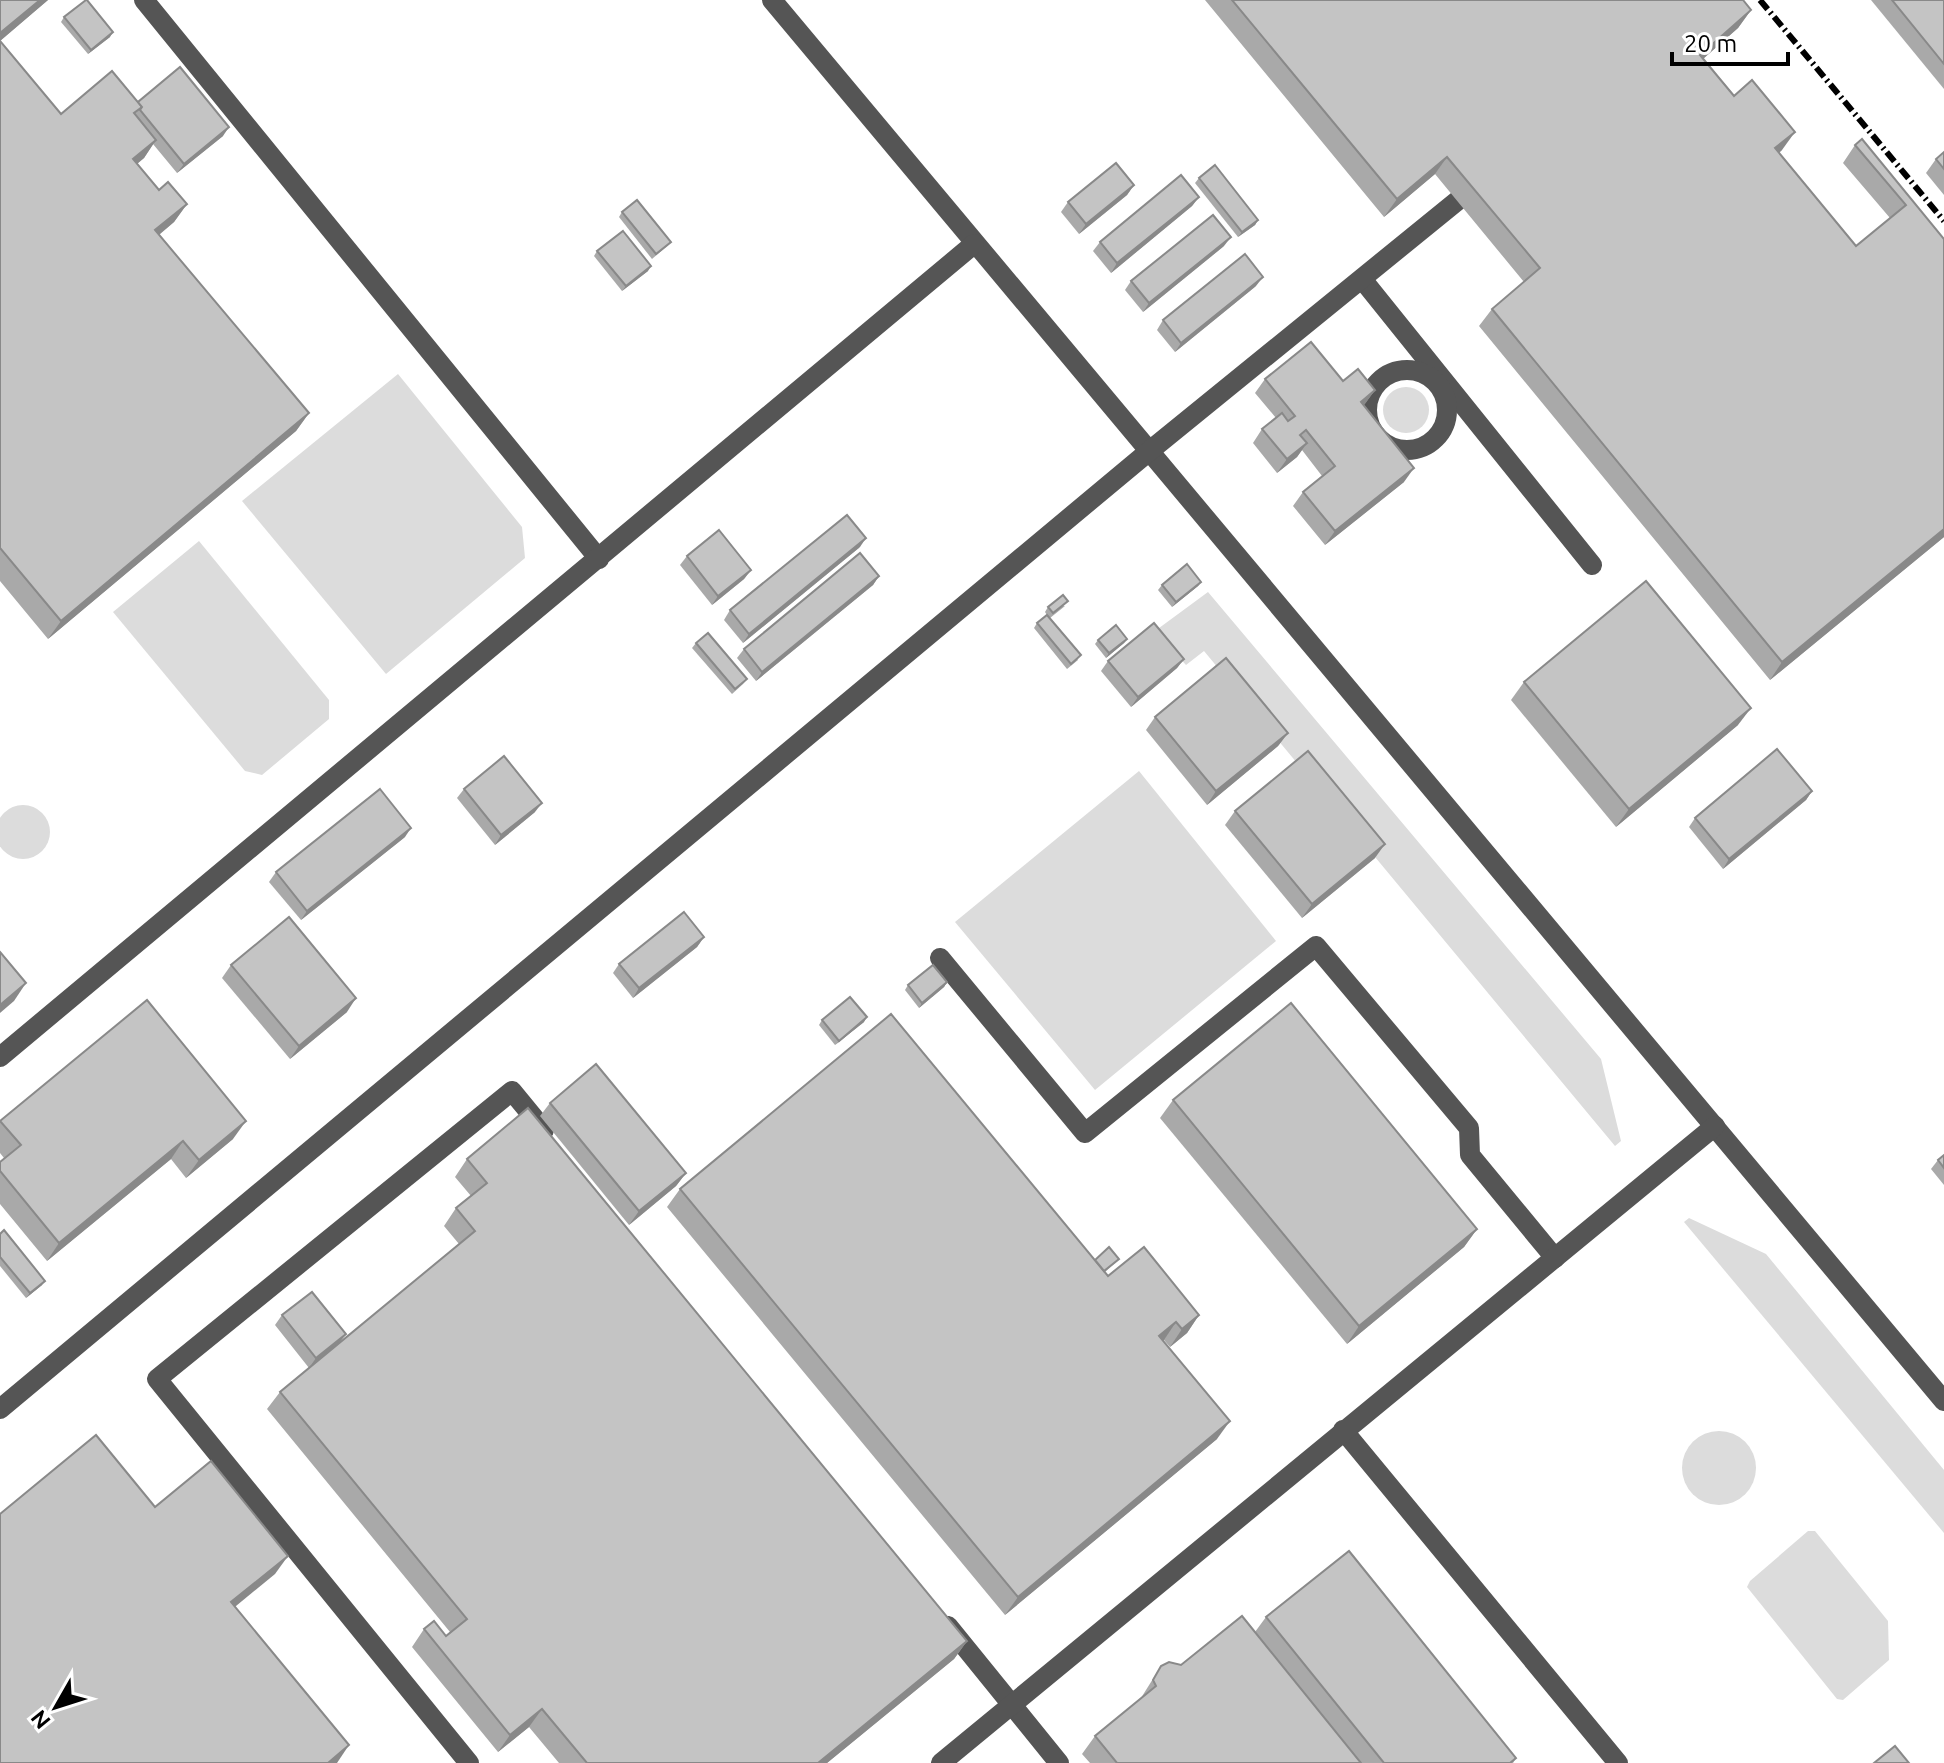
<svg xmlns="http://www.w3.org/2000/svg" width="1944" height="1763" font-family="Ubuntu,sans-serif">
	<style>
		.green { fill: #dcdcdc }
		.lines { fill: none; stroke-linecap: round; stroke-linejoin: round }
		.minor { stroke: #555; stroke-width: 20 }
		.rail { stroke: #000; stroke-width: 6; stroke-dasharray: 12 4 2 4; stroke-linecap: butt }
		.wall { fill: #a9a9a9 }
		.shaded-wall { fill: #898989 }
		.building { fill: #c4c4c4; stroke: #898989; stroke-width: 2 }
	</style>
	<rect width="100%" height="100%" fill="#fff"/>
	<g class="green">
		<polygon points="398,374 522,527 525,558 386,674 242,501"/>
		<circle cx="1406" cy="410" r="23"/>
		<polygon points="199,541 329,700 329,719 262,775 245,771 113,612"/>
		<polygon points="1208,592 1601,1059 1621,1141 1615,1146 1204,651 1186,665 1155,631"/>
		<polygon points="1139,771 1276,941 1095,1090 955,922"/>
		<circle cx="23" cy="832" r="27"/>
		<polygon points="1689,1218 1766,1254 1944,1470 1944,1533 1684,1222"/>
		<circle cx="1719" cy="1468" r="37"/>
		<polygon points="1808,1531 1815,1531 1888,1621 1889,1660 1843,1700 1837,1699 1747,1587 1750,1581"/>
	</g>
	<g class="lines">
		<g class="minor">
			<polyline points="144,0 599,559"/>
			<polyline points="772,0 1944,1401"/>
			<polyline points="1362,279 1592,565"/>
			<circle cx="1407" cy="410" r="40"/>
			<polyline points="940,958 1085,1133 1316,946 1469,1128 1470,1155 1555,1258"/>
			<polyline points="0,1057 974,244"/>
			<polyline points="0,1409 1147,453 1478,184"/>
			<polyline points="1343,1430 1618,1763"/>
			<polyline points="948,1626 1059,1763"/>
			<polyline points="469,1763 157,1379 512,1091 544,1130"/>
			<polyline points="941,1763 1715,1126"/>
		</g>
		<polyline class="rail" points="1760,0 1944,221"/>
	</g>
	<g class="wall">
		<polygon points="0,0 48,0 0,41 61,114 138,102 223,136 177,173 153,144 144,158 137,164 159,190 187,204 174,222 159,235 309,413 296,431 48,639 0,581"/>
		<polygon points="1205,0 1743,0 1751,10 1738,28 1703,59 1782,150 1779,153 1856,246 1890,218 1843,163 1855,145 1944,239 1944,537 1770,680 1479,326 1492,309 1524,282 1435,174 1384,217"/>
		<polygon points="1871,0 1944,0 1944,89"/>
		<polygon points="64,17 110,37 88,54 61,22"/>
		<polygon points="1944,152 1944,195 1926,173 1936,159"/>
		<polygon points="1199,178 1258,220 1255,225 1238,237 1195,183"/>
		<polygon points="1134,185 1127,195 1079,234 1061,212 1068,202"/>
		<polygon points="1199,197 1192,206 1111,273 1093,251 1100,242"/>
		<polygon points="622,212 671,242 667,246 652,259 619,217"/>
		<polygon points="1224,246 1143,312 1125,290 1131,281"/>
		<polygon points="597,251 648,271 622,291 594,256"/>
		<polygon points="1256,286 1175,352 1157,330 1163,320"/>
		<polygon points="1265,379 1343,381 1375,390 1363,406 1404,482 1325,545 1293,506 1303,492 1322,476 1302,450 1297,457 1277,473 1253,443 1262,429 1276,418 1255,393"/>
		<polygon points="860,547 743,643 724,620 730,610"/>
		<polygon points="687,556 751,570 744,579 712,605 680,565"/>
		<polygon points="879,576 873,585 756,681 737,658 744,649"/>
		<polygon points="1201,582 1198,586 1172,607 1158,590 1162,585"/>
		<polygon points="1065,606 1050,618 1078,660 1067,669 1034,628 1037,623 1047,615 1045,612 1048,607"/>
		<polygon points="1127,639 1124,643 1106,658 1095,644 1098,640"/>
		<polygon points="696,643 747,679 743,684 732,694 692,648"/>
		<polygon points="1184,659 1177,668 1131,707 1101,671 1108,661"/>
		<polygon points="1524,682 1738,725 1616,827 1511,700"/>
		<polygon points="1155,717 1288,733 1278,746 1207,805 1146,730"/>
		<polygon points="464,789 535,812 495,845 457,798"/>
		<polygon points="1812,791 1806,800 1723,869 1689,827 1695,818"/>
		<polygon points="1235,811 1375,858 1302,918 1225,825"/>
		<polygon points="405,837 301,920 269,882 276,872"/>
		<polygon points="704,937 697,947 633,998 613,973 619,964"/>
		<polygon points="231,965 347,1012 290,1059 222,978"/>
		<polygon points="947,982 944,987 919,1008 905,990 908,985"/>
		<polygon points="822,1020 864,1022 835,1045 819,1025"/>
		<polygon points="1173,1100 1477,1229 1464,1247 1347,1344 1160,1118"/>
		<polygon points="550,1103 686,1173 676,1186 629,1225 540,1116"/>
		<polygon points="0,1121 233,1139 186,1178 171,1159 47,1261 0,1204 0,1162 4,1158 0,1153"/>
		<polygon points="1944,1155 1944,1185 1931,1169 1938,1160"/>
		<polygon points="467,1159 967,1641 954,1659 827,1763 559,1763 529,1727 498,1752 412,1647 424,1629 446,1636 450,1632 267,1409 280,1392 309,1368 275,1325 282,1315 346,1334 340,1342 459,1244 444,1226 456,1208 471,1196 455,1177"/>
		<polygon points="680,1189 1115,1263 1105,1272 1108,1276 1199,1315 1187,1333 1170,1347 1164,1340 1163,1340 1217,1439 1005,1615 667,1207"/>
		<polygon points="0,1234 42,1285 26,1298 0,1266"/>
		<polygon points="1266,1617 1516,1758 1513,1763 1090,1763 1082,1754 1095,1736 1141,1698 1161,1666 1181,1665 1255,1632"/>
	</g>
	<g class="shaded-wall">
		<polygon points="40,0 48,0 0,41 0,33"/>
		<polygon points="1751,10 1738,28 1687,73 1700,55"/>
		<polygon points="113,32 110,37 88,54 91,50"/>
		<polygon points="229,127 223,136 177,173 184,164"/>
		<polygon points="1795,132 1782,150 1763,166 1775,148"/>
		<polygon points="156,140 144,158 121,177 133,159"/>
		<polygon points="1447,157 1435,174 1384,217 1397,199"/>
		<polygon points="1134,185 1127,195 1079,234 1086,224"/>
		<polygon points="1199,197 1192,206 1111,273 1117,263"/>
		<polygon points="187,204 174,222 143,248 155,230"/>
		<polygon points="1258,220 1255,225 1238,237 1242,232"/>
		<polygon points="1231,237 1224,246 1143,312 1149,303"/>
		<polygon points="651,266 648,271 622,291 626,286"/>
		<polygon points="1263,277 1256,286 1175,352 1181,343"/>
		<polygon points="1375,390 1365,404 1351,416 1361,402"/>
		<polygon points="309,413 296,431 48,639 61,621"/>
		<polygon points="1307,443 1297,457 1277,473 1287,459"/>
		<polygon points="1414,468 1404,482 1325,545 1335,531"/>
		<polygon points="1944,529 1944,537 1770,680 1782,662"/>
		<polygon points="866,538 860,547 743,643 749,634"/>
		<polygon points="751,570 744,579 712,605 718,596"/>
		<polygon points="879,576 873,585 756,681 762,672"/>
		<polygon points="1201,582 1198,586 1172,607 1176,602"/>
		<polygon points="1127,639 1124,643 1106,658 1109,653"/>
		<polygon points="1184,659 1177,668 1131,707 1138,697"/>
		<polygon points="1751,708 1738,725 1616,827 1629,809"/>
		<polygon points="1288,733 1278,746 1207,805 1216,791"/>
		<polygon points="1812,791 1806,800 1723,869 1729,859"/>
		<polygon points="542,803 535,812 495,845 501,835"/>
		<polygon points="411,828 405,837 301,920 307,911"/>
		<polygon points="1385,844 1375,858 1302,918 1312,904"/>
		<polygon points="704,937 697,947 633,998 639,988"/>
		<polygon points="947,982 944,987 919,1008 922,1003"/>
		<polygon points="26,983 14,1001 0,1013 0,1005"/>
		<polygon points="356,998 347,1012 290,1059 299,1046"/>
		<polygon points="867,1017 864,1022 835,1045 839,1041"/>
		<polygon points="246,1121 233,1139 186,1178 199,1160"/>
		<polygon points="183,1141 171,1159 47,1261 59,1243"/>
		<polygon points="686,1173 676,1186 629,1225 639,1211"/>
		<polygon points="1477,1229 1464,1247 1347,1344 1359,1326"/>
		<polygon points="45,1281 42,1285 26,1298 30,1293"/>
		<polygon points="1199,1315 1187,1333 1170,1347 1182,1329"/>
		<polygon points="1176,1322 1164,1340 1146,1354 1159,1336"/>
		<polygon points="346,1334 339,1343 309,1368 316,1358"/>
		<polygon points="1230,1421 1217,1439 1005,1615 1018,1597"/>
		<polygon points="288,1556 275,1574 219,1620 231,1602"/>
		<polygon points="967,1641 954,1659 827,1763 818,1763"/>
		<polygon points="542,1709 529,1727 498,1752 510,1735"/>
		<polygon points="349,1745 337,1763 328,1763"/>
	</g>
	<g class="building">
		<polygon points="0,0 40,0 0,33"/>
		<polygon points="86,0 87,0 113,32 91,50 64,17"/>
		<polygon points="1232,0 1743,0 1751,10 1700,55 1734,96 1752,80 1795,132 1775,148 1856,246 1906,205 1855,145 1862,139 1944,239 1944,529 1782,662 1492,309 1540,268 1447,157 1397,199"/>
		<polygon points="1892,0 1944,0 1944,64"/>
		<polygon points="0,41 61,114 112,71 142,107 134,113 156,140 133,159 159,190 168,182 187,204 155,230 309,413 61,621 0,548"/>
		<polygon points="180,67 229,127 184,164 140,110 142,107 138,102"/>
		<polygon points="1944,152 1944,169 1936,159"/>
		<polygon points="1116,163 1134,185 1086,224 1068,202"/>
		<polygon points="1215,165 1258,220 1242,232 1199,178"/>
		<polygon points="1181,175 1199,197 1117,263 1100,242"/>
		<polygon points="637,200 671,242 656,254 622,212"/>
		<polygon points="1213,215 1231,237 1149,303 1131,281"/>
		<polygon points="623,231 651,266 626,286 597,251"/>
		<polygon points="1245,254 1263,277 1181,343 1163,320"/>
		<polygon points="1311,342 1343,381 1358,369 1375,390 1361,402 1414,468 1335,531 1303,492 1335,466 1306,430 1300,435 1307,443 1287,459 1262,429 1282,413 1288,421 1295,416 1265,379"/>
		<polygon points="847,515 866,538 749,634 730,610"/>
		<polygon points="719,530 751,570 718,596 687,556"/>
		<polygon points="860,553 879,576 762,672 744,649"/>
		<polygon points="1187,564 1201,582 1176,602 1162,585"/>
		<polygon points="1646,581 1751,708 1629,809 1524,682"/>
		<polygon points="1063,595 1068,601 1053,613 1048,607"/>
		<polygon points="1047,615 1081,655 1071,664 1037,623"/>
		<polygon points="1154,623 1184,659 1138,697 1108,661"/>
		<polygon points="1116,625 1127,639 1109,653 1098,640"/>
		<polygon points="708,633 747,679 735,689 696,643"/>
		<polygon points="1226,658 1288,733 1216,791 1155,717"/>
		<polygon points="1777,749 1812,791 1729,859 1695,818"/>
		<polygon points="1308,751 1385,844 1312,904 1235,811"/>
		<polygon points="504,756 542,803 501,835 464,789"/>
		<polygon points="380,789 411,828 307,911 276,872"/>
		<polygon points="684,912 704,937 639,988 619,964"/>
		<polygon points="289,917 356,998 299,1046 231,965"/>
		<polygon points="0,952 26,983 0,1005"/>
		<polygon points="933,965 947,982 922,1003 908,985"/>
		<polygon points="850,997 867,1017 839,1041 822,1020"/>
		<polygon points="147,1000 246,1121 199,1160 183,1141 59,1243 0,1171 0,1162 21,1145 0,1121"/>
		<polygon points="1291,1003 1477,1229 1359,1326 1173,1100"/>
		<polygon points="891,1014 1108,1276 1144,1247 1199,1315 1182,1329 1176,1322 1159,1336 1230,1421 1018,1597 680,1189"/>
		<polygon points="596,1064 686,1173 639,1211 550,1103"/>
		<polygon points="528,1108 967,1641 818,1763 587,1763 542,1709 510,1735 424,1629 434,1621 446,1636 467,1619 280,1392 475,1231 456,1208 487,1183 467,1159"/>
		<polygon points="1944,1155 1944,1168 1938,1160"/>
		<polygon points="4,1230 45,1281 30,1293 0,1257 0,1234"/>
		<polygon points="1109,1247 1119,1259 1104,1271 1095,1260"/>
		<polygon points="312,1292 346,1334 316,1358 282,1315"/>
		<polygon points="96,1435 155,1507 211,1461 288,1556 231,1602 349,1745 328,1763 0,1763 0,1514"/>
		<polygon points="1349,1551 1516,1758 1510,1763 1384,1763 1266,1617"/>
		<polygon points="1242,1616 1361,1763 1117,1763 1095,1736 1156,1686 1153,1680 1161,1666 1169,1662 1181,1665"/>
		<polygon points="1895,1746 1909,1763 1874,1763"/>
	</g>
	<g transform="translate(56 1707) rotate(231)" stroke="#ffffff" stroke-width="6" paint-order="stroke">
	<path d="M0-6L14 30L0 20L-14 30Z" fill="#000000"/>
	<text y="-12" font-size="22" font-weight="bold" text-anchor="middle" fill="#000000">N</text>
	</g>
	<path d="M1672 52v12h116v-12" fill="none" stroke="#000000" stroke-width="4"/>
	<text x="1684" y="52" font-size="24" fill="#000000" stroke="#ffffff" stroke-width="6" paint-order="stroke">20 m</text>
</svg>
